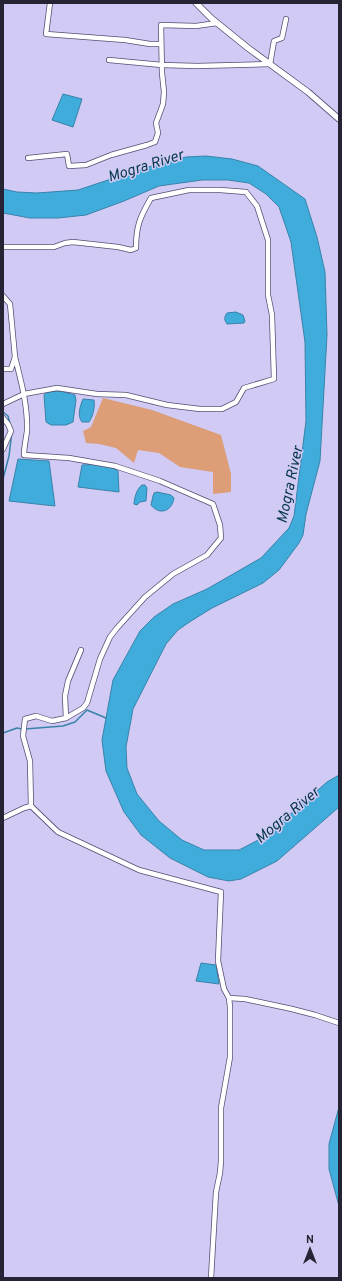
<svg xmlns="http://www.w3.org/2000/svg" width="342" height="1281" font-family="Overpass,sans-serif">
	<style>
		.green { fill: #dc9d77 }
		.water { fill: #40acdc; stroke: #3883aa }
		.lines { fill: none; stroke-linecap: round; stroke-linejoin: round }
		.stream { stroke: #3883aa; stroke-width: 1.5 }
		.minor-casing { stroke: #544e71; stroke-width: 6 }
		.tertiary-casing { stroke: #544e71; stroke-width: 7 }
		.minor { stroke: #fff; stroke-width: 4.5 }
		.tertiary { stroke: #fff; stroke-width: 5.5 }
		.labels { text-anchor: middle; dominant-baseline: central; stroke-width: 3; stroke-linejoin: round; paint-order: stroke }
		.water-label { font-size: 15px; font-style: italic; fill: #07374b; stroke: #d0caf4 }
	</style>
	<rect width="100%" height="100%" fill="#d0caf4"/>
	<polygon class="green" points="103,398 152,410 221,435 231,474 231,492 213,494 213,472 180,467 159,453 138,450 134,463 116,448 99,444 86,443 83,431 91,427"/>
	<g class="water">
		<polygon points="63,94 82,99 73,127 52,120"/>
		<polygon points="206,156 232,159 258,166 305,199 317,237 325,272 327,335 320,461 306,514 303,535 299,543 279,570 263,583 212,608 191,621 178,630 166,644 133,709 126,747 127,768 137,794 159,821 182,840 204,850 239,850 264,837 327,782 339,775 339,807 277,861 241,879 229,881 208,877 170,858 141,835 124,812 106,771 102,740 113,680 140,631 154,617 173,604 207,589 261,558 289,528 294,516 306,421 305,342 291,242 279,207 266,194 249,183 228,180 202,180 159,186 124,201 86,215 58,218 30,218 3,213 3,189 17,192 37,193 78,190 141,169 186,157"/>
		<path d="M236,312L243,315L245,321L244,323L227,324C224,320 224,317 227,313Z"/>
		<polygon points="60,391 75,395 76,400 73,422 66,425 51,425 46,422 44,395 47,392"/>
		<path d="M83,399L94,400C95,408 93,416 89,422H82C77,416 80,406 83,399Z"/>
		<polygon points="18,459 49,461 55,506 9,501"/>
		<polygon points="106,464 118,471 119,492 78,487 82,465"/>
		<path d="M142,485H145L147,488L146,501L140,502L137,505L134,504C134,499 137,488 142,485Z"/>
		<path d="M157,492L171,495L174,498C172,511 160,516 151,505L153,496L154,493Z"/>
		<polygon points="201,963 216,965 219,984 196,981"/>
		<polygon points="339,1107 339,1206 329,1169 329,1144"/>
	</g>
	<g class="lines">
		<g class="stream">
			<polyline points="3,412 8,416 10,424"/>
			<polyline points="3,479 9,456 12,431"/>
			<polyline points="25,729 63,726 75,722 87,710 106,718"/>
			<polyline points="3,733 17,728 22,729"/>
		</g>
		<defs>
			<g id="minor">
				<polyline points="50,3 46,34 125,40 150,44 161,44"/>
				<polyline points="109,60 162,65 197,66 270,64 274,41 282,38 286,19"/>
				<polyline points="28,158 67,154 69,166 86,165 111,155 147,145 155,142 158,133 156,123 163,104 164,92 162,73 161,25 196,26 217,23"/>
				<path d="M3,247H54L65,243L73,242L118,247L131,250L136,248C136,226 140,217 151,198L189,190H220L246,192L257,206L268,240V295L272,315L274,379L244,388L236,402L222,409H200L167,405L126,395L97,394L57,388L24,394L3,404"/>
				<polyline points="3,296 10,304 15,357"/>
				<path d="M3,369H11L15,357C21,381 28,406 27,431C26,439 24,447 24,455L69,458L115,466L160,481L213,504L220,525L221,538L207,555L173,574L145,597L117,628L110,637L100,659L87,703L83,708L66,718"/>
				<polyline points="3,418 8,424 11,431 3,449"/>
				<polyline points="31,806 30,761 23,736 25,719 36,716 52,721 66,718 65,696 68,681 81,650"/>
				<polyline points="3,818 24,808 31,806 58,832 139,870 221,892 218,961 224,989 229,998"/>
				<polyline points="211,1278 216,1192 220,1173 221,1161 221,1108 230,1057 230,1007 229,998 245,999 292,1009 315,1015 339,1023"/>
			</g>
			<polyline id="tertiary" points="196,3 211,18 248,48 308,92 339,119"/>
		</defs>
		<use href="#minor" class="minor-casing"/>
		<use href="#tertiary" class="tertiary-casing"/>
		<use href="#minor" class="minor"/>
		<use href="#tertiary" class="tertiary"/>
	</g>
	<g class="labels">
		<g class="water-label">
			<text transform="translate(146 167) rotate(-17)">Mogra River</text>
			<text transform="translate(291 485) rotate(-78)">Mogra River</text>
			<text transform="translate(288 816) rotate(-40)">Mogra River</text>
		</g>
	</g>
	<rect width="342" height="1281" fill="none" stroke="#262434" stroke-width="8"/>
	<g transform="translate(310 1249)" stroke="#d0caf4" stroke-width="3" paint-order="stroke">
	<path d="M0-3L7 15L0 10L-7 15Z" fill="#262434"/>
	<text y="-6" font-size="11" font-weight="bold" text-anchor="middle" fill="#262434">N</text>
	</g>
</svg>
